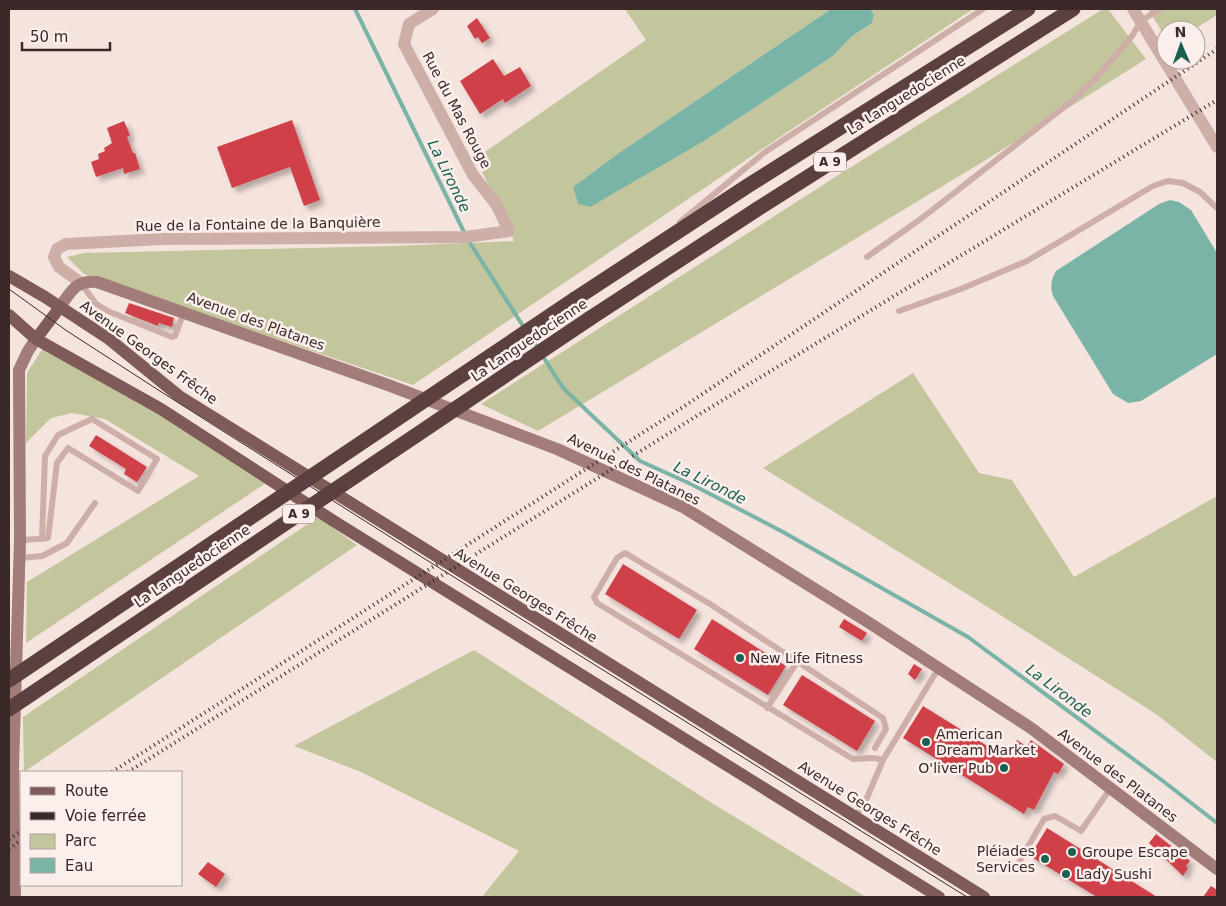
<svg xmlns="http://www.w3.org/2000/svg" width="1226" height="906" font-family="'DejaVu Sans',sans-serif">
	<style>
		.green { fill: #c3c59c }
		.water { fill: #7ab4a6 }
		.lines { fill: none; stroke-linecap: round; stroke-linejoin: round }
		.stream { stroke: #7ab4a6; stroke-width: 4 }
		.building { fill: #cf4148; filter: url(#shadow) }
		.lane { stroke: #ceafa8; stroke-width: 6 }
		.street { stroke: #ceafa8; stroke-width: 12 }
		.secondary { stroke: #a27c79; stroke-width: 12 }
		.primary { stroke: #7e5b59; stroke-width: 12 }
		.highway { stroke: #5c403f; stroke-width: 15 }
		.tram { stroke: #3b2929; stroke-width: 1 }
		.rail { stroke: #3b2929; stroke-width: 4; stroke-dasharray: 1 4; stroke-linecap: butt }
		.highway-bridge { stroke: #5c403f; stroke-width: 15 }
		.poi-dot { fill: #1b6051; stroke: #fbefeb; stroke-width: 2 }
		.labels { text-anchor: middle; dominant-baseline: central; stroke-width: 5; stroke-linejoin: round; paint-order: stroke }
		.shield { fill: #fbefeb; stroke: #756463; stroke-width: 1 }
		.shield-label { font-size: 12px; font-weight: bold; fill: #3b2929 }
		.street-label { font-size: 14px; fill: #3b2929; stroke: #fbefeb }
		.poi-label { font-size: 14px; fill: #3b2929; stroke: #fbefeb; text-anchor: start }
		.water-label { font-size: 15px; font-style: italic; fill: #1b6051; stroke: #fbefeb }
	</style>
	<defs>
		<filter id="shadow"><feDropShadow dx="4.5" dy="4.5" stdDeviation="2.5" flood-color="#0004"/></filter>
	</defs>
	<rect width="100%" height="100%" fill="#f5e3de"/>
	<g class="green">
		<polygon points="625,9 831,9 619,153 573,187 578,204 590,206 704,141 833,56 852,36 872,23 874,15 870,9 973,9 780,137 413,385 84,274 67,257 84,253 393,246 514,241 476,158 646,40"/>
		<polygon points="1103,9 1108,9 1146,59 989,158 538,431 481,404 837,176"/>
		<polygon points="1148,9 1217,9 1217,15 1193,30 1166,30 1166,38"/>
		<polygon points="43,348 169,419 266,483 26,643 27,582 199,476 105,419 72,413 51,418 26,443 27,373"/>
		<polygon points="913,373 979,473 1012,480 1074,577 1217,496 1217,762 1156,714 975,599 763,468"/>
		<polygon points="318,517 357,545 24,772 23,717"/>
		<polygon points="474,650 707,800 866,897 482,897 519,851 361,772 294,746"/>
	</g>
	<g class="water">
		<polygon points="831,9 870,9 874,15 872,23 852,36 833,56 704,141 590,207 578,204 573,187 619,153"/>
		<path d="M1170,200L1179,202L1191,210L1217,253V354L1141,401L1128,403L1113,394L1053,296C1050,286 1051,280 1056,271L1159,204Z"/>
	</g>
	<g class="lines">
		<g class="stream">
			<polyline points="355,9 465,234"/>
			<polyline points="468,240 525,329"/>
			<polyline points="529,334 539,350"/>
			<polyline points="542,355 563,388 640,461 691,484 783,532 968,637 1163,781 1217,823"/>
		</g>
	</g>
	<g class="building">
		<polygon points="477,18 490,38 482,43 478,37 475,39 467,26"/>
		<polygon points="493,59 504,76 520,67 531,86 505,103 503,99 480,114 460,81"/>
		<polygon points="292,120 320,200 304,206 290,167 232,188 217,147"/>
		<polygon points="124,121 130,135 127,137 133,153 135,153 140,169 124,174 123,168 96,177 91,162 99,159 98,154 105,151 104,148 112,143 107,128"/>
		<polygon points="129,303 174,318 172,327 159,323 158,326 125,313"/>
		<polygon points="96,435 147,467 137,482 124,474 126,469 89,446"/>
		<polygon points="623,564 697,610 679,639 605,594"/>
		<polygon points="712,619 786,666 768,695 694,649"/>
		<polygon points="844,619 867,633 862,641 839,627"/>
		<polygon points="914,664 922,669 915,680 908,674"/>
		<polygon points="802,675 875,721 857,751 783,705"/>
		<polygon points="923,706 1005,757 1017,740 1027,747 1031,740 1064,764 1058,774 1054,772 1034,810 1028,807 1024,814 903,738"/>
		<polygon points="1047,828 1157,897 1097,897 1030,856"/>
		<polygon points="1156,834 1190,861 1186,866 1188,868 1183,876 1149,843"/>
		<polygon points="208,862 225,874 216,887 198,874"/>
		<polygon points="1211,886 1217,890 1217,897 1203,897"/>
	</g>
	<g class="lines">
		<g class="lane">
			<polyline points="680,222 765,152 983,9"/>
			<polyline points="867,257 922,218 1072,101 1098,76 1132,36 1141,21 1160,9"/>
			<polyline points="81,283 96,304 110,312 172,337 175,336 184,312"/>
			<polyline points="899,311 961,289 1027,261 1153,186 1168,181 1183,183 1200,192 1217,208"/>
			<path d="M20,540C29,540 38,539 48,538L57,463L68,448L138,491L157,459L92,419L58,435L45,456L42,539"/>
			<polyline points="20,558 42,556 67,543 95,503"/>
			<polyline points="767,708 797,662"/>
			<polyline points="875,748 886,729 883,718 710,604 625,553 617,558 594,597 597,603 853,759 874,758 883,760"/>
			<polyline points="855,817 866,800 883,760 938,669"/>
			<polyline points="1018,864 1044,819 1055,816 1081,831 1110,789"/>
		</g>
		<g class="street">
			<polyline points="1133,9 1217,147"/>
			<polyline points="81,283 59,267 54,257 57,249 66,244 162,239 466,237 509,231 496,204 473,175 404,44 409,24 433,9"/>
		</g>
		<g class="secondary">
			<path d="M60,307C71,291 76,280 97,282L388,385L557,449L683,507L871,624L1031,728L1217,869"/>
			<polyline points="15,897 13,767 20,540 19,370 28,351 36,339"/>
		</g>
		<g class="primary">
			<polyline points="9,276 45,297 109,339 179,396 984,897"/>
			<polyline points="9,315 36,339 161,409 332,520 939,897"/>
			<polyline points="36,339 60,307"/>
		</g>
		<g class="highway">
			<polyline points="575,299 749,185 1028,9"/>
			<polyline points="589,319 759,208 1073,9"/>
		</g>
		<polyline class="tram" points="9,289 67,331 163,393 417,554 967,897"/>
		<g class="rail">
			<polyline points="112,772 683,407 1217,49"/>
			<polyline points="128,772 695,417 1217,100"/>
			<polyline points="9,839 21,831"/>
			<polyline points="9,849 21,840"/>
		</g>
		<g class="highway-bridge">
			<polyline points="9,680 575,299"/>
			<polyline points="9,709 589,319"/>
		</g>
	</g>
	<g class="poi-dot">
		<circle cx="740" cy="658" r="5"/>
		<circle cx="926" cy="742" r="5"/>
		<circle cx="1004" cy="768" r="5"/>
		<circle cx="1072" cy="852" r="5"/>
		<circle cx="1045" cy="859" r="5"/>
		<circle cx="1066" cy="874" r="5"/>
	</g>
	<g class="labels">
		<g class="shield">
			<rect x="814" y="152.5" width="32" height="19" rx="4"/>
			<rect x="283" y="504.5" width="32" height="19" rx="4"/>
		</g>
		<g class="shield-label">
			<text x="830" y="162">A 9</text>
			<text x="299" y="514">A 9</text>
		</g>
		<g class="street-label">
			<text transform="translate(906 95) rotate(-32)">La Languedocienne</text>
			<text transform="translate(457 110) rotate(62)">Rue du Mas Rouge</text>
			<text transform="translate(258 224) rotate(-1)">Rue de la Fontaine de la Banquière</text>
			<text transform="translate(256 321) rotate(20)">Avenue des Platanes</text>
			<text transform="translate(529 340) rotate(-34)">La Languedocienne</text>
			<text transform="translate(149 352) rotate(36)">Avenue Georges Frêche</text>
			<text transform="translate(634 469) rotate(26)">Avenue des Platanes</text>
			<text transform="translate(192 566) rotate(-34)">La Languedocienne</text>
			<text transform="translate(526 595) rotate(32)">Avenue Georges Frêche</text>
			<text transform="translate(1118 775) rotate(37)">Avenue des Platanes</text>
			<text transform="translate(870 808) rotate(32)">Avenue Georges Frêche</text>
		</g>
		<g class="poi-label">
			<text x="750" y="658">New Life Fitness</text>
			<text x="936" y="734">American<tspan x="936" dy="16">Dream Market</tspan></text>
			<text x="994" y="768" text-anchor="end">O'liver Pub</text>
			<text x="1035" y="851" text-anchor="end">Pléiades<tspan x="1035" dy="16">Services</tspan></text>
			<text x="1082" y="852">Groupe Escape</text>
			<text x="1076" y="874">Lady Sushi</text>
		</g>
		<g class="water-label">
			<text transform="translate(449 176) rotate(64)">La Lironde</text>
			<text transform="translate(710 483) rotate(26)">La Lironde</text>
			<text transform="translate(1059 691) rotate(37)">La Lironde</text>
		</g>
	</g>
	<rect width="1226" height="906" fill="none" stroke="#3b2929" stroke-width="20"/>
	<rect x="20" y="771" width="162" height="115" fill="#fbefeb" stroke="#aea09d"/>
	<rect x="30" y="787" width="25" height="8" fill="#7e5b59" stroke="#aea09d"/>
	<text x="65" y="796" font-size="15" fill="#3b2929">Route</text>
	<rect x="30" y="812" width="25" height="8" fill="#3b2929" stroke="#aea09d"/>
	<text x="65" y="821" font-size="15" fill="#3b2929">Voie ferrée</text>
	<rect x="30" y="834" width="25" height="15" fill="#c3c59c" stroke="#aea09d"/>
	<text x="65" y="846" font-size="15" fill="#3b2929">Parc</text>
	<rect x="30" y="858" width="25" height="15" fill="#7ab4a6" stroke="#aea09d"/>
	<text x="65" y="871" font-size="15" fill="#3b2929">Eau</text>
	<g transform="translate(1181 45) rotate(358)"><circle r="24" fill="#fbefeb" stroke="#aea09d"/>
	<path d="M0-4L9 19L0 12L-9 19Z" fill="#1b6051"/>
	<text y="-8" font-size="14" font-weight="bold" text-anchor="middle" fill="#3b2929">N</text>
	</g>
	<path d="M22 42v8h88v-8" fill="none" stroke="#3b2929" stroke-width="2.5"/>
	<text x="30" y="42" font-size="15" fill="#3b2929" stroke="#fbefeb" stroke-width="4" paint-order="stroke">50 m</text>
</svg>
